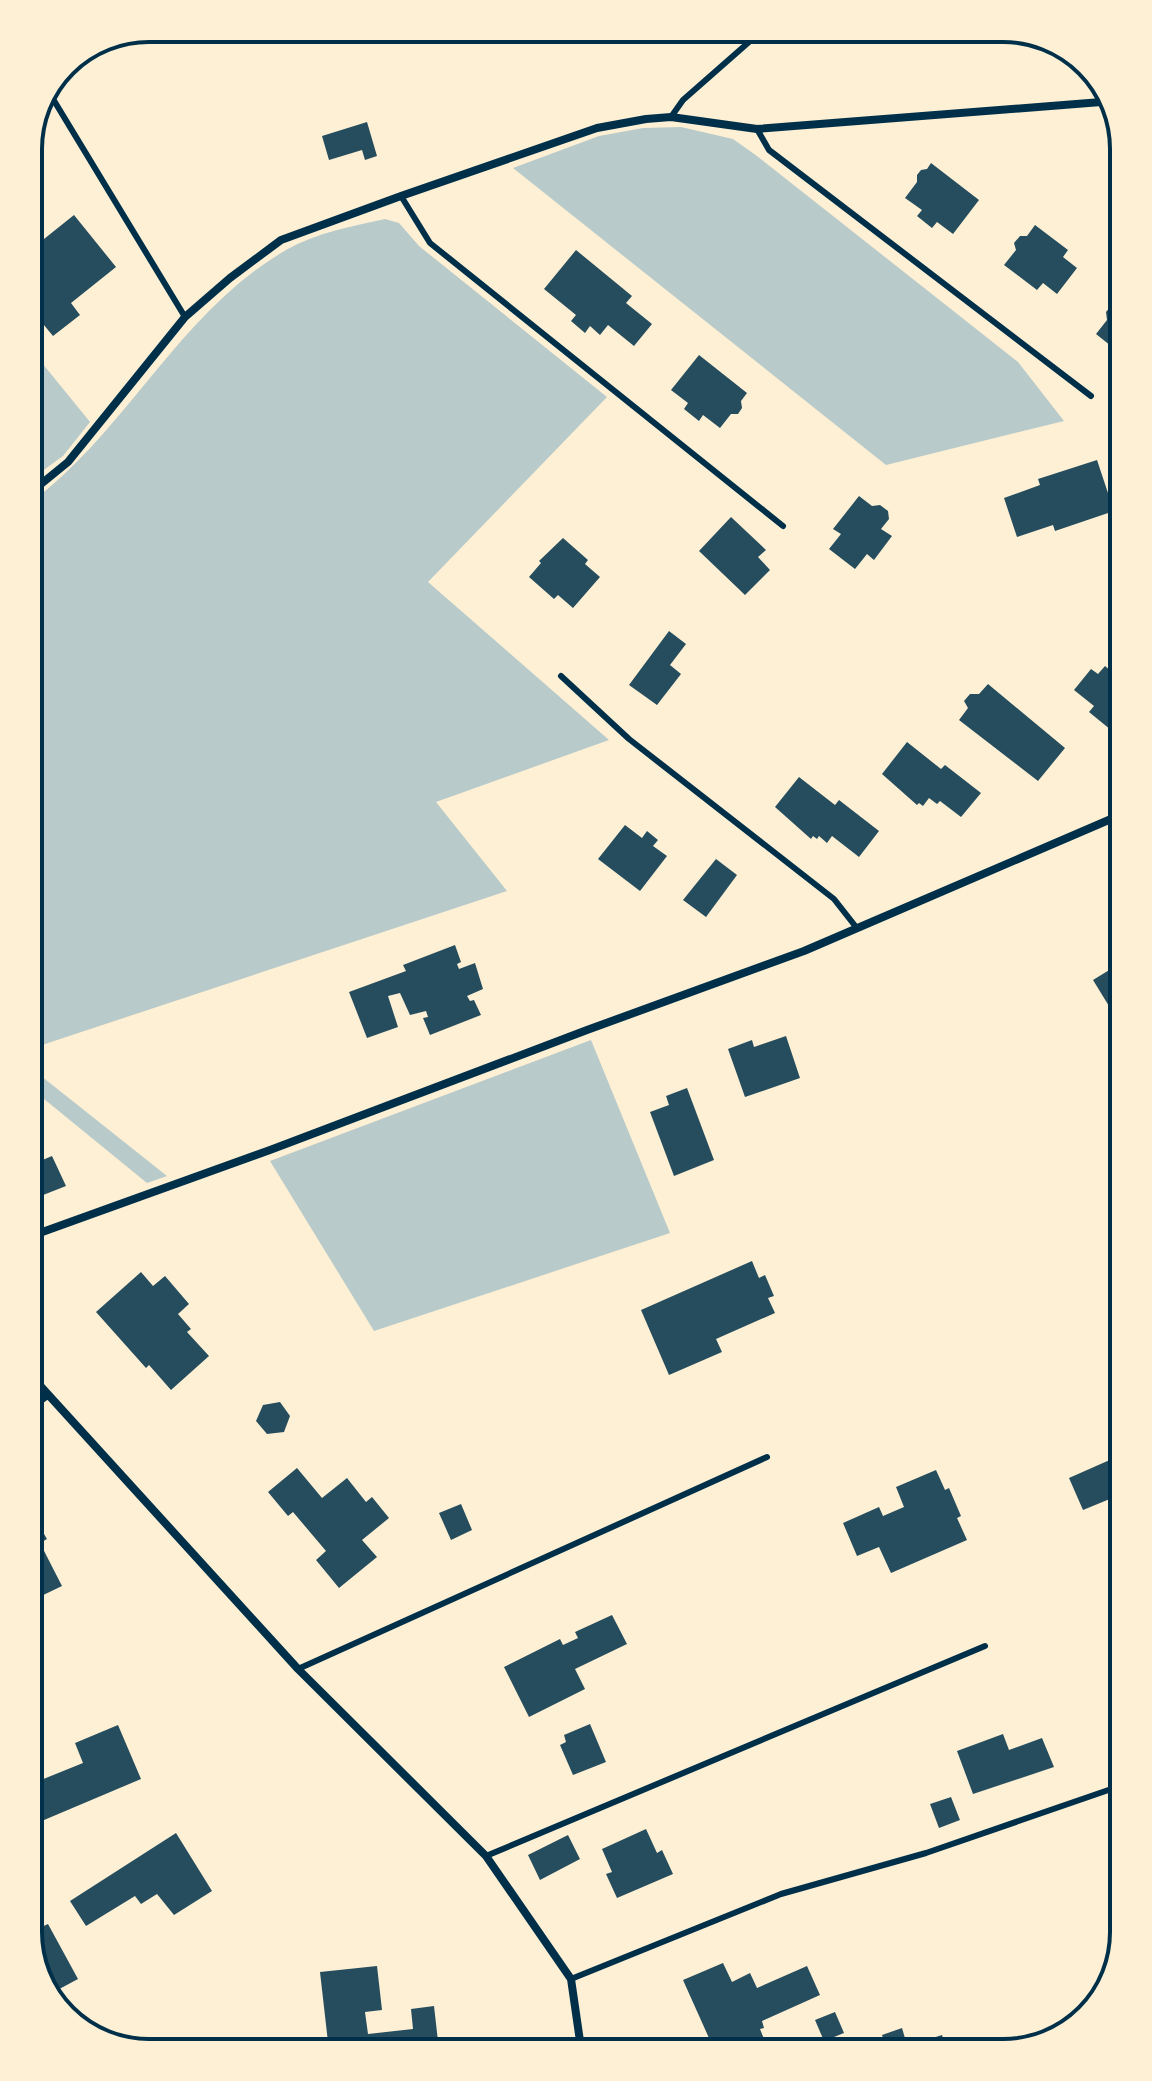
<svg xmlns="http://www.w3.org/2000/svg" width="1152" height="2081" font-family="'Source Sans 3',sans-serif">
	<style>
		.green { fill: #b9caca }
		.building { fill: #264d5e }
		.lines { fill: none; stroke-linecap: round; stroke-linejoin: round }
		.service { stroke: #003049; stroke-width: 6 }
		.minor { stroke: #003049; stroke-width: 8 }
		.rim { fill: none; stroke: #003049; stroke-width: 4 }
	</style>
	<rect width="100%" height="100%" fill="#fdf0d5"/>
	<g class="green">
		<polygon points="681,127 733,139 757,156 1018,362 1064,421 886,465 513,168 599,136 643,128"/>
		<path d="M385,219L399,223L419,246L607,397L428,582L609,740L436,802L507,891L33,1048L30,503C128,430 179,312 286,250C316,233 352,226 385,219Z"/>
		<polygon points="29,347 90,422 63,456 30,480"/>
		<polygon points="591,1040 670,1233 374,1331 270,1161"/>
		<polygon points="33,1063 36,1072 167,1176 147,1183 33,1090"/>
	</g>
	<g class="building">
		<polygon points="367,122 377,156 365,160 362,150 329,160 322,136"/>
		<polygon points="931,163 979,200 953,234 937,222 932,228 917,216 922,210 905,198 917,182 917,175 921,170 927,169"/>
		<polygon points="74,215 116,267 71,303 80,315 53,336 29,307 29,251"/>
		<polygon points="1035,225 1068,250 1063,257 1077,268 1057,294 1043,283 1037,290 1004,265 1016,250 1014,243 1020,236 1027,236"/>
		<polygon points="576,250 632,296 626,303 652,324 634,346 608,325 600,335 590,326 585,333 571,321 576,315 544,289"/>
		<polygon points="1116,305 1116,350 1096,334 1107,320 1106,312 1111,306"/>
		<polygon points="699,355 747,393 741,401 742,408 738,414 731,414 720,428 703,415 699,421 684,409 688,403 671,390"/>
		<polygon points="1097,460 1114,511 1055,531 1053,525 1017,537 1004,498 1040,485 1038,479"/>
		<polygon points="859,496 872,506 880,505 888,511 889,519 881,529 892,536 874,560 867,554 855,569 829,549 841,534 833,529"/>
		<polygon points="731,517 766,550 758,557 770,570 745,595 699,551"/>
		<polygon points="563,538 588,560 585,564 600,577 573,608 558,595 554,599 529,577 541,563 539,561"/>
		<polygon points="669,631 686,644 670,665 681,674 657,705 629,685"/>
		<polygon points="1105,666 1117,676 1118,725 1116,723 1111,730 1089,712 1094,706 1074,690 1091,669 1098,674"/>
		<polygon points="988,684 1065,748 1038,781 959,720 968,708 964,701 970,694 979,694"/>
		<polygon points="907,742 941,769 945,765 981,793 961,817 940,801 937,804 929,798 923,806 919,803 917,805 882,774"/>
		<polygon points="799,777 835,805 839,800 879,831 859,857 832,836 827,843 819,836 817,839 813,836 811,839 775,807"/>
		<polygon points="625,825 642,838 647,831 658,840 653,846 667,856 640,891 598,859"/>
		<polygon points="716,859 737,875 706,917 683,900"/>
		<polygon points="455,945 461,962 457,964 459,969 475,963 483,989 467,996 470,1001 474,1000 481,1015 430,1035 423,1018 428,1017 426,1011 410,1015 400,993 388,996 398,1027 367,1038 349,992 406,971 403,965"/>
		<polygon points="1119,964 1119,1006 1112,1011 1093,980"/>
		<polygon points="786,1036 800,1078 745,1097 728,1049 752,1040 754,1047"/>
		<polygon points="687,1088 714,1160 674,1176 650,1112 669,1105 666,1096"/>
		<polygon points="52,1156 66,1186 33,1199 33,1164"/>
		<polygon points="752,1261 759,1278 765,1275 774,1296 768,1298 775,1313 716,1339 722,1352 669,1375 641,1310"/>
		<polygon points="141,1272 153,1286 165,1276 189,1304 178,1314 191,1329 187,1332 209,1356 171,1390 149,1365 146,1368 96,1312"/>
		<polygon points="280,1402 290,1416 284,1432 267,1434 256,1421 263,1405"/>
		<polygon points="1121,1455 1122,1494 1083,1510 1069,1478"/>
		<polygon points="297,1468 322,1498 347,1478 366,1502 372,1497 389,1518 362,1540 377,1557 339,1588 316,1560 326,1551 293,1512 288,1516 268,1492"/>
		<polygon points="936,1470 945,1490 949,1488 961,1516 957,1518 967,1540 891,1573 879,1547 857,1556 843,1523 879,1507 883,1516 904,1507 896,1487"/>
		<polygon points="461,1504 472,1530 451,1540 439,1513"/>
		<polygon points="40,1527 47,1539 40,1543 62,1586 35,1599 35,1530"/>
		<polygon points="612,1615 627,1644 575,1669 585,1689 529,1717 504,1667 560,1639 563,1645 578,1638 575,1632"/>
		<polygon points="590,1724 606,1762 573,1775 560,1745 566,1742 564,1735"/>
		<polygon points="118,1725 141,1779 37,1823 36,1782 83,1763 75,1743"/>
		<polygon points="1003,1734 1009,1750 1042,1738 1054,1767 973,1794 957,1751"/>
		<polygon points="951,1797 960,1820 939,1828 930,1804"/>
		<polygon points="646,1829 657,1853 662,1850 673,1874 617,1898 606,1874 612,1872 602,1849"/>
		<polygon points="176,1833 212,1891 174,1915 157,1894 141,1904 135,1896 86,1926 70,1901"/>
		<polygon points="568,1835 580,1859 540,1880 528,1855"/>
		<polygon points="48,1924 78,1979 50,1994 37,1979 37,1929"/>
		<polygon points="723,1963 732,1982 750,1973 757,1988 807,1966 820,1995 762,2021 764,2028 760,2029 766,2044 754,2047 750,2037 729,2047 713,2047 683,1980"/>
		<polygon points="377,1966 382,2010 365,2012 368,2034 413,2029 411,2009 434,2006 439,2050 329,2051 320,1972"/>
		<polygon points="835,2012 844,2033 824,2041 815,2020"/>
		<polygon points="902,2028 907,2045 885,2045 882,2035"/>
		<polygon points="942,2035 945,2045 914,2045 914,2044"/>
	</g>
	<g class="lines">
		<g class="service">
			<polyline points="50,94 185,317"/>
			<polyline points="671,117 683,100 765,28"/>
			<polyline points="757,129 769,150 1091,396"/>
			<polyline points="401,196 430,243 783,526"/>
			<polyline points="561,676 629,739 834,899 856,927"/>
			<polyline points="35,1405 49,1395"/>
			<polyline points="298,1669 767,1457"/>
			<polyline points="486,1856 985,1646"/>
			<polyline points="571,1979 781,1894 926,1853 1123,1785"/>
		</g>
		<g class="minor">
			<polyline points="30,493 68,462 185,317 230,278 281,240 401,196 597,128 646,119 671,117 757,129 1114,101"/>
			<polyline points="34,1235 270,1150 587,1030 804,951 1118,816"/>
			<polyline points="34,1379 298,1669 486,1856 571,1979 581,2048"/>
		</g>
	</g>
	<path d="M0 0H1152V2081H0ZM149 42H1003A107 107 0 0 1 1110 149V1932A107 107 0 0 1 1003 2039H149A107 107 0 0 1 42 1932V149A107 107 0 0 1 149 42Z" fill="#fdf0d5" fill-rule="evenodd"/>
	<path class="rim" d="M149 42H1003A107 107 0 0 1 1110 149V1932A107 107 0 0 1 1003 2039H149A107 107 0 0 1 42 1932V149A107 107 0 0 1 149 42Z"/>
</svg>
